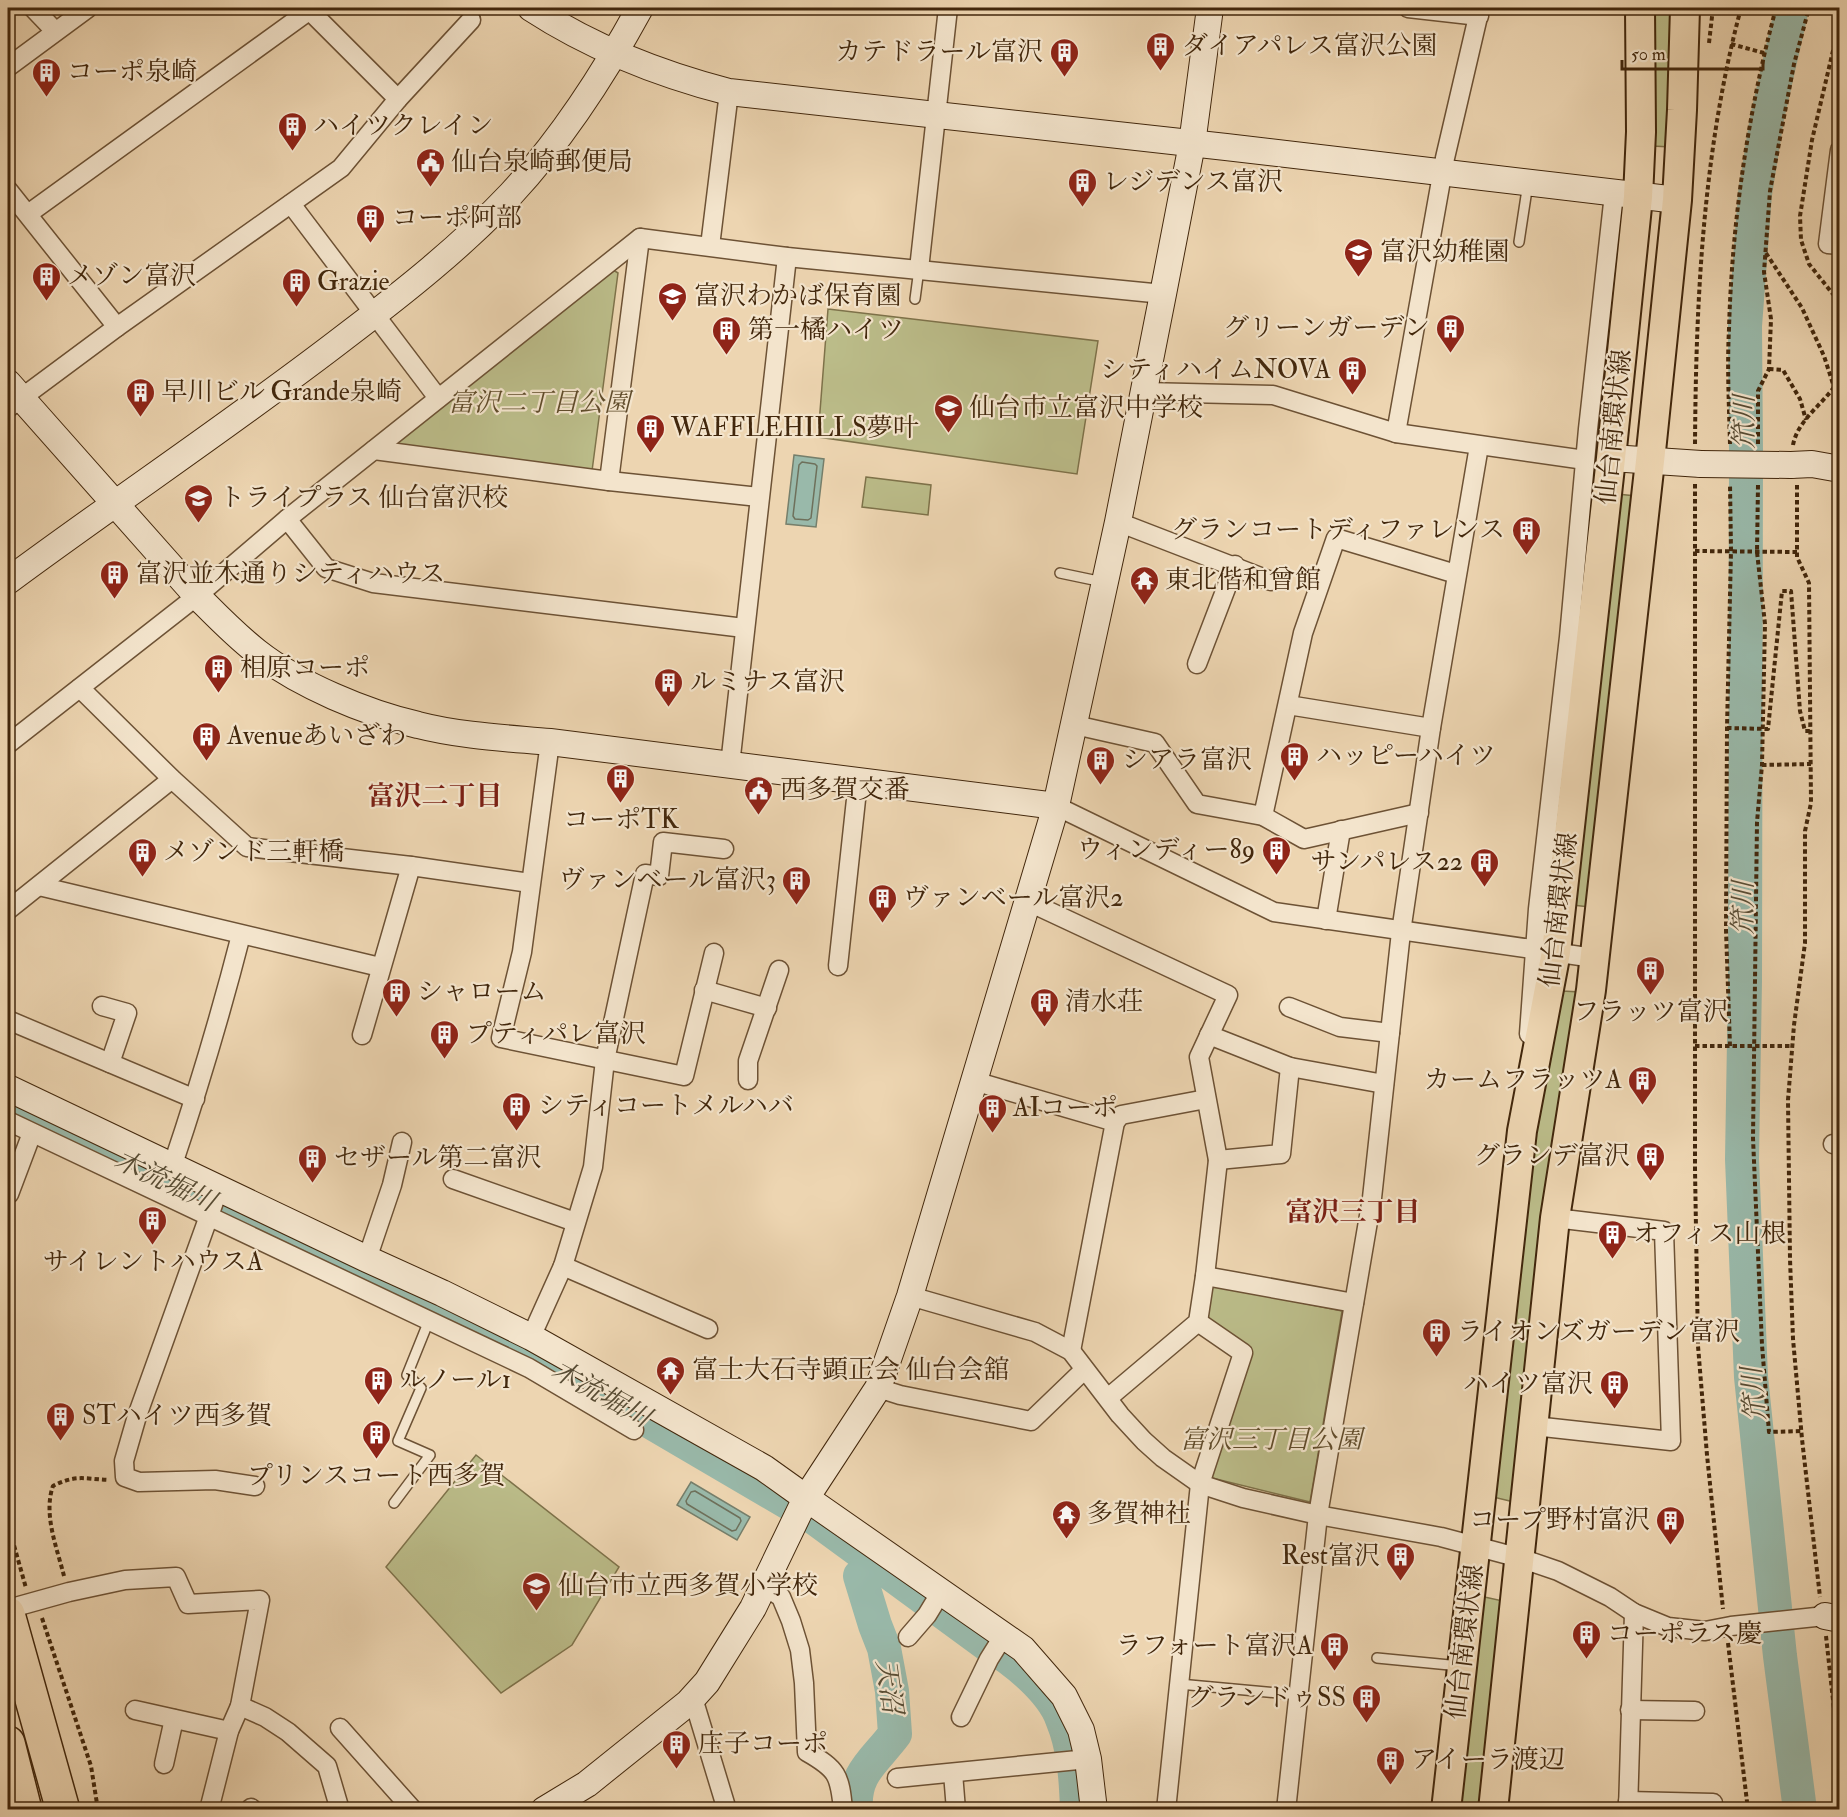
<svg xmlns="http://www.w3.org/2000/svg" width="1847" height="1817" font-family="'IM FELL Double Pica','Noto Serif JP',serif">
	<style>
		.green { fill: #bbbc89; stroke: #7e724a; stroke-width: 1.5 }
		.water { fill: #99b9aa; stroke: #767f6b; stroke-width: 1.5 }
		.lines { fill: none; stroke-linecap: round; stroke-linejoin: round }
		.shore { stroke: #6e705b; stroke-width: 1.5 }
		.river { stroke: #99b9aa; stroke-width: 34 }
		.lane-casing { stroke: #6d5235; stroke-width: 12 }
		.street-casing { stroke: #6d5235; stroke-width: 21 }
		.secondary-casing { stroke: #42270c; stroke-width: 28 }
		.primary-casing { stroke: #42270c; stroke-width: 32 }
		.highway-casing { stroke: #42270c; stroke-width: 36 }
		.path { stroke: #42270c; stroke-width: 4; stroke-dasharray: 4.5 3; stroke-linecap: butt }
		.lane { stroke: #f3e4cc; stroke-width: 9 }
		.street { stroke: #f3e4cc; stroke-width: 18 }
		.secondary { stroke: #f3e4cc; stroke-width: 26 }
		.primary { stroke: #edd5b1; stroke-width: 28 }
		.highway { stroke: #edd5b1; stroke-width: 33 }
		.secondary-bridge-casing { stroke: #42270c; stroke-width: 28; stroke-linecap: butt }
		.secondary-bridge { stroke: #f3e4cc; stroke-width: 26 }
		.labels { text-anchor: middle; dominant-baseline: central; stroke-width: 4.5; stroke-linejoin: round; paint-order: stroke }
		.poi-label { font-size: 26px; fill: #42270c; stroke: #f3e4cc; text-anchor: start }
		.park-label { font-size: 26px; font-style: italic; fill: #604c2b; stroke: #f3e4cc }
		.street-label { font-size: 26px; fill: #42270c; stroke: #f3e4cc }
		.water-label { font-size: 27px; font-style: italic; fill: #584c34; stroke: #f3e4cc }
		.neighbourhood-label { font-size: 27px; font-weight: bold; fill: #7a1f14; stroke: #f3e4cc }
	</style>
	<rect width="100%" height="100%" fill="#edd5b1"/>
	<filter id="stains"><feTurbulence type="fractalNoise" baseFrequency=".00333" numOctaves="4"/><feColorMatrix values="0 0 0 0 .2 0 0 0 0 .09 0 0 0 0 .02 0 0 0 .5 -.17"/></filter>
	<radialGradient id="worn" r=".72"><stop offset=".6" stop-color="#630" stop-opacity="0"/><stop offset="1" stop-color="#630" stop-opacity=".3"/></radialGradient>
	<g class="green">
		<polygon points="1649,8 1673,8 1671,147 1652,146"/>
		<polygon points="610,268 618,273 592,471 394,448 392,442"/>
		<polygon points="828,309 1098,341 1077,474 818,437"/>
		<polygon points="866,477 931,485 928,515 862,507"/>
		<polygon points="1617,494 1636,496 1589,907 1573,905"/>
		<polygon points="1562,991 1580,992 1568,1071 1552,1144 1514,1502 1493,1497 1526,1175"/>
		<polygon points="1213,1285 1342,1311 1310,1502 1208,1477 1249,1349 1206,1319"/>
		<polygon points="476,1455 619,1567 572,1645 501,1693 386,1567"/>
		<polygon points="1480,1596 1503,1601 1482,1809 1459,1810"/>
	</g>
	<g class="water">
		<polygon points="794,455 824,459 816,527 786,524"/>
		<polygon points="691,1482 750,1517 737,1540 677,1505"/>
	</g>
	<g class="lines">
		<g class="shore">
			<polygon points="802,462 815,464 817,466 811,518 808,520 795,519 793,516 799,465"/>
			<polygon points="695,1491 740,1518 741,1521 736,1530 732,1531 687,1504 686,1501 691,1492"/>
		</g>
		<g class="river">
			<polyline points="1792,8 1767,118 1755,194 1745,326 1746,452 1745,981 1742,1159 1751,1377 1780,1656 1800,1810"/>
			<path d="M8,1107L318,1255L504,1341L620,1404L816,1519L988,1645C1014,1659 1052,1691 1062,1719C1074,1748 1076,1778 1077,1810"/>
			<path d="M856,1810C853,1773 875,1761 895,1734L892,1691L884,1648L875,1625L860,1576L878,1564"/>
		</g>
		<defs>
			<g id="lane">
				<polyline points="1519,242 1528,183"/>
				<polyline points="915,299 919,269"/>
				<polyline points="1060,573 1103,582"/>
				<polyline points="394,1503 430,1455 398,1441 421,1388 407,1375 430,1318"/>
				<polyline points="1377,1658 1460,1666"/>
				<polyline points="1179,1684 1299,1695"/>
			</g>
			<g id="street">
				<polyline points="33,8 55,31"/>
				<polyline points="307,8 398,99"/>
				<polyline points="1408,8 1479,16"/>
				<polyline points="8,67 88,8"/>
				<polyline points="1840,150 1828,244 1840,245"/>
				<polyline points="8,190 117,327"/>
				<polyline points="291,204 438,398"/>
				<polyline points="28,214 310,10"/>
				<polyline points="710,246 729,92"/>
				<polyline points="919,269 948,8"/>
				<polyline points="1144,392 1273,395 1396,433 1585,460"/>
				<polyline points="8,408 117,327 341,168 398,99 471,20"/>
				<polyline points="1396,433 1445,158 1480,8"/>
				<polyline points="374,450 609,481 759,497"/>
				<polyline points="609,481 640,238"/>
				<polyline points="287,519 326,568 373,583 744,628"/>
				<polyline points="1118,522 1271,581"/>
				<polyline points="1197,664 1235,565"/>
				<polyline points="80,688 172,779 247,847 411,866 530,883"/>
				<polyline points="1288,705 1431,728"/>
				<polyline points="1075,725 1155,743 1197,804 1263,816 1304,839 1419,813"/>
				<polyline points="550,742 522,952 501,1038 684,1076 714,953"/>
				<polyline points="8,744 197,596 287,519 640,238 787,257 1163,294"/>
				<polyline points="730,765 787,257"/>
				<polyline points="1056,806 1274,912 1594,958"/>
				<polyline points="1263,816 1303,633 1336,538 1456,574"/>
				<polyline points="39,886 380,967"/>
				<polyline points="1029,902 1228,995 1199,1057 1218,1160 1205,1276 1198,1322 1108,1398"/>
				<polyline points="8,910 172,779"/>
				<polyline points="1326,920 1341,830"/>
				<polyline points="838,966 858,781"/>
				<polyline points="704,990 767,1008"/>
				<polyline points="102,1006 127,1013 110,1063"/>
				<polyline points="1289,1007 1340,1027 1390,1033"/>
				<polyline points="8,1020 195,1099"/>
				<polyline points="1529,1034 1538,909 1569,637 1588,429 1614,194"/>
				<polyline points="362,1035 411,866"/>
				<polyline points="1209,1035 1290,1067 1384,1084"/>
				<polyline points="748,1080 748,1061 779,970"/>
				<polyline points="974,1081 1115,1122 1121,1115 1206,1099"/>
				<polyline points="8,1121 529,1368 634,1430"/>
				<polyline points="1833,1144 1840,1145"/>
				<polyline points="1218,1160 1281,1154 1290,1067"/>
				<path d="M172,1167C198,1090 221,1013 241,935"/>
				<polyline points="453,1179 575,1222"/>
				<polyline points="219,1188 137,1416 124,1461 125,1477 139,1482 215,1480 255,1486"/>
				<polyline points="9,1194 32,1133"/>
				<polyline points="367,1259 392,1185 402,1142"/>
				<polyline points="563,1266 708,1329"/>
				<polyline points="1205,1276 1354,1303"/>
				<polyline points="910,1296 1035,1332 1071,1351 1120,1415 1144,1441 1163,1458 1200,1484 1243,1498 1318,1515 1441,1537 1520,1558 1558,1571 1610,1597 1634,1613 1668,1627 1705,1631 1731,1626 1825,1616"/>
				<polyline points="531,1337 563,1266 593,1167 605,1060 645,874 659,876 663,842 724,849"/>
				<polyline points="1071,1351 1115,1122"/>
				<polyline points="878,1388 900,1395 1031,1421 1084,1370"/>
				<polyline points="1534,1426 1671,1441 1664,1231 1555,1218"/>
				<path d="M764,1586L781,1597L791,1621L800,1650L804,1683L807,1752C837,1769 840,1775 843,1810"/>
				<polyline points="8,1609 69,1592 125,1580 176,1577 188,1604 260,1600 240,1706 229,1731 209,1810"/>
				<polyline points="908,1637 927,1615 941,1592"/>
				<polyline points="693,1698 727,1810"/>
				<polyline points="240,1706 265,1717 288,1732 327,1766 340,1810"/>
				<polyline points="135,1710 229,1731"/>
				<polyline points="1630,1710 1695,1711"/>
				<polyline points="961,1717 989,1659 1004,1635"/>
				<polyline points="340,1728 413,1810"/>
				<polyline points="164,1764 174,1719"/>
				<polyline points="953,1773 956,1810"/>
				<polyline points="897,1778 1088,1759"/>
				<polyline points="1628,1801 1713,1803"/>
				<polyline points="251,1808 253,1810"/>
				<polyline points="1166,1810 1200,1484 1243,1353 1198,1322"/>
				<polyline points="1286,1810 1318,1515 1372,1198 1401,932 1431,728 1479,446"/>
				<polyline points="1628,1810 1634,1613"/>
			</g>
			<g id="secondary">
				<path d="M531,8C591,47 659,74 729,92L1226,147L1677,200"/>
				<path d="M8,383L197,596C216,615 235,635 257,652C299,685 366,713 418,725C461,736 506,738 550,742L1056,806"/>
				<polyline points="1611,458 1701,464"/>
				<polyline points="1791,465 1812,464 1840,469"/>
				<path d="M8,581C120,498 236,421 346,336C404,292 461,247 511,194C563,138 604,74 640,8"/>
				<polyline points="8,1088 367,1259 442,1293 531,1337 764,1468 806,1498 753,1608 707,1682 688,1703 587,1784 544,1810"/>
				<polyline points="1825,1616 1840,1619"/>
				<polyline points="1094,1810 1088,1759 1081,1730 1064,1696 1023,1649 806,1498 878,1388 910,1296 1056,806 1118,522 1163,294 1192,144 1210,8"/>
			</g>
			<g id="primary">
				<polyline points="1446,1810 1522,1131 1556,952 1611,458 1638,197 1641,132 1640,8"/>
				<polyline points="1493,1810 1555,1218 1591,990 1650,461 1677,200 1682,110 1685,8"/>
			</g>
			<g id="highway">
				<polyline points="8,1614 63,1810"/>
				<polyline points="8,1743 25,1810"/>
			</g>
		</defs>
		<use href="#lane" class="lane-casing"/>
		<use href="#street" class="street-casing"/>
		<use href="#secondary" class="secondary-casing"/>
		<use href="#primary" class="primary-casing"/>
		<use href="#highway" class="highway-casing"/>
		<g class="path">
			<polyline points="1840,21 1812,140 1800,216 1801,240 1809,264 1840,303"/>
			<polyline points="1709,43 1713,8"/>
			<polyline points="1731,44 1764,53"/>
			<polyline points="1766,253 1802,308 1824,356 1834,387"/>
			<polyline points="1769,369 1783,370 1800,399 1806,420"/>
			<path d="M1695,444C1696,297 1703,150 1741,8"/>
			<path d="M1730,444C1729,405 1727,367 1729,329C1732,221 1748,112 1776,8"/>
			<polyline points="1758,444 1758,391 1769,369 1771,319 1764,272 1770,191 1794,64 1809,8"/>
			<path d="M1793,445C1798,418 1827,402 1840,378"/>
			<polyline points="1695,484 1695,1170 1698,1346 1707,1455 1723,1609"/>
			<polyline points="1758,485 1757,552 1765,624 1762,765 1757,822 1753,1138 1762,1345 1769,1432 1801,1431"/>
			<polyline points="1797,485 1797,557 1809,583 1811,803 1805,831 1805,943 1794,1025 1788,1100 1790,1259 1793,1339 1802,1439 1820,1597"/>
			<polyline points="1695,551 1797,552"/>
			<polyline points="1727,728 1768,729 1782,591 1791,591 1800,711 1805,731 1810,731"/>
			<polyline points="1762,765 1811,764"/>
			<polyline points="1695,1046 1791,1046"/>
			<polyline points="1730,1046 1726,930 1727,728 1731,551 1730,484"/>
			<polyline points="8,1524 26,1588"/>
			<path d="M64,1576C57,1548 43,1514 53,1486C76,1474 85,1479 109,1480"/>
			<polyline points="42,1618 91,1766 98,1810"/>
			<polyline points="1826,1636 1840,1764"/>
			<polyline points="1728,1643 1748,1810"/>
		</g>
		<use href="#lane" class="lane"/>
		<use href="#street" class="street"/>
		<use href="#secondary" class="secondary"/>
		<use href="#primary" class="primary"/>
		<use href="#highway" class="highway"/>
		<defs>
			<polyline id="secondary-bridge" points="1701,464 1791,465"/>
		</defs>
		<use href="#secondary-bridge" class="secondary-bridge-casing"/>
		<use href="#secondary-bridge" class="secondary-bridge"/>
	</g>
	<defs>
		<symbol id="building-pin" viewBox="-11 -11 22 30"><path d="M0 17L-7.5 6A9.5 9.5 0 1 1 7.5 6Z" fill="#8f2418" stroke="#f3e4cc"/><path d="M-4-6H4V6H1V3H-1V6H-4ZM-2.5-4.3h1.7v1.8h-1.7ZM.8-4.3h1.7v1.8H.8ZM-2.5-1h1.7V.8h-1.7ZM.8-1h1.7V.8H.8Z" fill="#fff"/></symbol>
		<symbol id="civic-pin" viewBox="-11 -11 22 30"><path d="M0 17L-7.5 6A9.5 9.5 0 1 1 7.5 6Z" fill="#8f2418" stroke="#f3e4cc"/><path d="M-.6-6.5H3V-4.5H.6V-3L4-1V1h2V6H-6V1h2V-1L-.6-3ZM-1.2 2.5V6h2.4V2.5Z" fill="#fff"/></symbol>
		<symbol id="school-pin" viewBox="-11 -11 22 30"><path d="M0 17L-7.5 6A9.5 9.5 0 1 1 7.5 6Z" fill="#8f2418" stroke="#f3e4cc"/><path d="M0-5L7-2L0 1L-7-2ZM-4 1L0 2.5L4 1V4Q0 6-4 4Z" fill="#fff"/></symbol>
		<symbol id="temple-pin" viewBox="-11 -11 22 30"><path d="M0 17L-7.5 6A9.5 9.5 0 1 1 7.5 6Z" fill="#8f2418" stroke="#f3e4cc"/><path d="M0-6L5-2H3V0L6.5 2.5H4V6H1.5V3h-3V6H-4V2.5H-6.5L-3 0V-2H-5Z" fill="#fff"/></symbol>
	</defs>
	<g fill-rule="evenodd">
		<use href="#building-pin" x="1144" y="30" width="33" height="45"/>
		<use href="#building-pin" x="1048" y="36" width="33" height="45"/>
		<use href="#building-pin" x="30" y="56" width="33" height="45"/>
		<use href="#building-pin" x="276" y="110" width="33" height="45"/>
		<use href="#civic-pin" x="414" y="146" width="33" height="45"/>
		<use href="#building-pin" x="1066" y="166" width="33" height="45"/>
		<use href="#building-pin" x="354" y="202" width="33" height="45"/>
		<use href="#school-pin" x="1342" y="236" width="33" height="45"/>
		<use href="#building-pin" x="30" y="260" width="33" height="45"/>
		<use href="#building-pin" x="280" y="266" width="33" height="45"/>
		<use href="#school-pin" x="656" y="280" width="33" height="45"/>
		<use href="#building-pin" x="1434" y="312" width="33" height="45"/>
		<use href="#building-pin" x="710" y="314" width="33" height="45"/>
		<use href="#building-pin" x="1336" y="354" width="33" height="45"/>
		<use href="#building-pin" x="124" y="376" width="33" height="45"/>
		<use href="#school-pin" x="932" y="392" width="33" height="45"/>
		<use href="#building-pin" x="634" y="412" width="33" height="45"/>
		<use href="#school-pin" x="182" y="482" width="33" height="45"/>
		<use href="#building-pin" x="1510" y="514" width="33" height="45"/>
		<use href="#building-pin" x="98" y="558" width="33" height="45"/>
		<use href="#temple-pin" x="1128" y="564" width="33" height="45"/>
		<use href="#building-pin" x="202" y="652" width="33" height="45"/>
		<use href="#building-pin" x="652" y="666" width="33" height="45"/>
		<use href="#building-pin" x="190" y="720" width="33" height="45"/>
		<use href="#building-pin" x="1278" y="740" width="33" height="45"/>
		<use href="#building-pin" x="1084" y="744" width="33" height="45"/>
		<use href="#building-pin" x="604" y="762" width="33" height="45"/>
		<use href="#civic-pin" x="742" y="774" width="33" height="45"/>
		<use href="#building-pin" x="1260" y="834" width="33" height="45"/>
		<use href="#building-pin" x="126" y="836" width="33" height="45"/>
		<use href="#building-pin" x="1468" y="846" width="33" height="45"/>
		<use href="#building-pin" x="780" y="864" width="33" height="45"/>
		<use href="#building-pin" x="866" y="882" width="33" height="45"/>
		<use href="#building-pin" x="1634" y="954" width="33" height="45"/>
		<use href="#building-pin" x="380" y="976" width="33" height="45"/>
		<use href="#building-pin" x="1028" y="986" width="33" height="45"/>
		<use href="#building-pin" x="428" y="1018" width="33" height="45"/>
		<use href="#building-pin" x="1626" y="1064" width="33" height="45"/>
		<use href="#building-pin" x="500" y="1090" width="33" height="45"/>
		<use href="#building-pin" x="976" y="1092" width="33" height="45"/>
		<use href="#building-pin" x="1634" y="1140" width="33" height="45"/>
		<use href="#building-pin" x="296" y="1142" width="33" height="45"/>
		<use href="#building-pin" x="136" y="1204" width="33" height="45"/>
		<use href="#building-pin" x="1596" y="1218" width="33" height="45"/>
		<use href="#building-pin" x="1420" y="1316" width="33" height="45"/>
		<use href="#temple-pin" x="654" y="1354" width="33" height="45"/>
		<use href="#building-pin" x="362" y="1364" width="33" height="45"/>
		<use href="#building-pin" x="1598" y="1368" width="33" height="45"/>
		<use href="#building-pin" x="44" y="1400" width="33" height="45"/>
		<use href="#building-pin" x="360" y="1418" width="33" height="45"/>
		<use href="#temple-pin" x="1050" y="1498" width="33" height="45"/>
		<use href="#building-pin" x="1654" y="1504" width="33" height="45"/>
		<use href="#building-pin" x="1384" y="1540" width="33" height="45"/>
		<use href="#school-pin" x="520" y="1570" width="33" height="45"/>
		<use href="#building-pin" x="1570" y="1618" width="33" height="45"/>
		<use href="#building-pin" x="1318" y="1630" width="33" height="45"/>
		<use href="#building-pin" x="1350" y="1682" width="33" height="45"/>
		<use href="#building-pin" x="660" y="1728" width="33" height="45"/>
		<use href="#building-pin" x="1374" y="1744" width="33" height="45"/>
	</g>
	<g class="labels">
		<g class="poi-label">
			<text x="1182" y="46">ダイアパレス富沢公園</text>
			<text x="1043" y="52" text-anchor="end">カテドラール富沢</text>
			<text x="67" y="72">コーポ泉崎</text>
			<text x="313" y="126">ハイツクレイン</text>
			<text x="451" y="162">仙台泉崎郵便局</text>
			<text x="1103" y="182">レジデンス富沢</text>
			<text x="392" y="218">コーポ阿部</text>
			<text x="1380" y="252">富沢幼稚園</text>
			<text x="67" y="276">メゾン富沢</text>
			<text x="317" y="282">Grazie</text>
			<text x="694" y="296">富沢わかば保育園</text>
			<text x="1430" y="328" text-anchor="end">グリーンガーデン</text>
			<text x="748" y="330">第一橘ハイツ</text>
			<text x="1331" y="370" text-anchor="end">シティハイムNOVA</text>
			<text x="161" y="392">早川ビル Grande泉崎</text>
			<text x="969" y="408">仙台市立富沢中学校</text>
			<text x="671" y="428">WAFFLEHILLS夢叶</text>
			<text x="219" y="498">トライプラス 仙台富沢校</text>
			<text x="1505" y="530" text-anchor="end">グランコートディファレンス</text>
			<text x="136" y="574">富沢並木通りシティハウス</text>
			<text x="1165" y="580">東北偕和曾館</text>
			<text x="240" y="668">相原コーポ</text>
			<text x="690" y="682">ルミナス富沢</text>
			<text x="227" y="736">Avenueあいざわ</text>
			<text x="1316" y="756">ハッピーハイツ</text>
			<text x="1122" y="760">シアラ富沢</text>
			<text x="780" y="790">西多賀交番</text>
			<text x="621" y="820" text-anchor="middle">コーポTK</text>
			<text x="1255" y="850" text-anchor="end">ウィンディー89</text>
			<text x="163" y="852">メゾンド三軒橋</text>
			<text x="1463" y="862" text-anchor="end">サンパレス22</text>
			<text x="776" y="880" text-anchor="end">ヴァンベール富沢3</text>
			<text x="903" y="898">ヴァンベール富沢2</text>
			<text x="417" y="992">シャローム</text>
			<text x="1065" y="1002">清水荘</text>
			<text x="1651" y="1012" text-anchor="middle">フラッツ富沢</text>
			<text x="466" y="1034">プティパレ富沢</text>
			<text x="1622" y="1080" text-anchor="end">カームフラッツA</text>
			<text x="538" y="1106">シティコートメルハバ</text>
			<text x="1013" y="1108">AIコーポ</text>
			<text x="1630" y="1156" text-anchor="end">グランデ富沢</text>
			<text x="334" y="1158">セザール第二富沢</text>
			<text x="1633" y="1234">オフィス山根</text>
			<text x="153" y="1262" text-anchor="middle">サイレントハウスA</text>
			<text x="1457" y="1332">ライオンズガーデン富沢</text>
			<text x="692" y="1370">富士大石寺顕正会 仙台会舘</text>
			<text x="400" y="1380">ルノール1</text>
			<text x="1593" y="1384" text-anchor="end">ハイツ富沢</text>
			<text x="82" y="1416">STハイツ西多賀</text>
			<text x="376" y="1476" text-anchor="middle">プリンスコート西多賀</text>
			<text x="1087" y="1514">多賀神社</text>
			<text x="1650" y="1520" text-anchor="end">コープ野村富沢</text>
			<text x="1380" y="1556" text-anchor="end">Rest富沢</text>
			<text x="558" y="1586">仙台市立西多賀小学校</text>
			<text x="1607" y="1634">コーポラス慶</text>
			<text x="1313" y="1646" text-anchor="end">ラフォート富沢A</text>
			<text x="1346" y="1698" text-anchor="end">グランドゥSS</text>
			<text x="698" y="1744">庄子コーポ</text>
			<text x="1411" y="1760">アイーラ渡辺</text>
		</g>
		<g class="park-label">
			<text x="539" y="403">富沢二丁目公園</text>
			<text x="1271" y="1440">富沢三丁目公園</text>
		</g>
		<g class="street-label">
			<text transform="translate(1614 427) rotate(-84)">仙台南環状線</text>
			<text transform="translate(1559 910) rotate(-83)">仙台南環状線</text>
			<text transform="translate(1465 1642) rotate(-83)">仙台南環状線</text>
		</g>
		<g class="water-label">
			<text transform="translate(1744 422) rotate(-90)">笊川</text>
			<text transform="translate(1743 908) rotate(-90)">笊川</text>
			<text transform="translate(165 1181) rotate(25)">木流堀川</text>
			<text transform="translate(601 1394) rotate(29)">木流堀川</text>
			<text transform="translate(1754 1394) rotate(-95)">笊川</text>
			<text transform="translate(889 1686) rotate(82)">天沼</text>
		</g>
		<g class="neighbourhood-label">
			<text x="435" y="796">富沢二丁目</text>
			<text x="1353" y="1212">富沢三丁目</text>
		</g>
	</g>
	<rect width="1847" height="1817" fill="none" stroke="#edd5b1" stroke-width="30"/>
	<rect x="9" y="9" width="1829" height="1799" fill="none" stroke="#42270c" stroke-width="3"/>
	<rect x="15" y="15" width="1817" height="1787" fill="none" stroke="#42270c" stroke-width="1.5"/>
	<path d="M1622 60v9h141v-9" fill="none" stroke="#42270c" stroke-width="3"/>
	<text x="1631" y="60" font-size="18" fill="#42270c" stroke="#f3e4cc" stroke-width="4.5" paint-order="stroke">50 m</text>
	<rect width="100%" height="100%" filter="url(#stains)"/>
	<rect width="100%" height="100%" fill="url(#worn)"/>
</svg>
